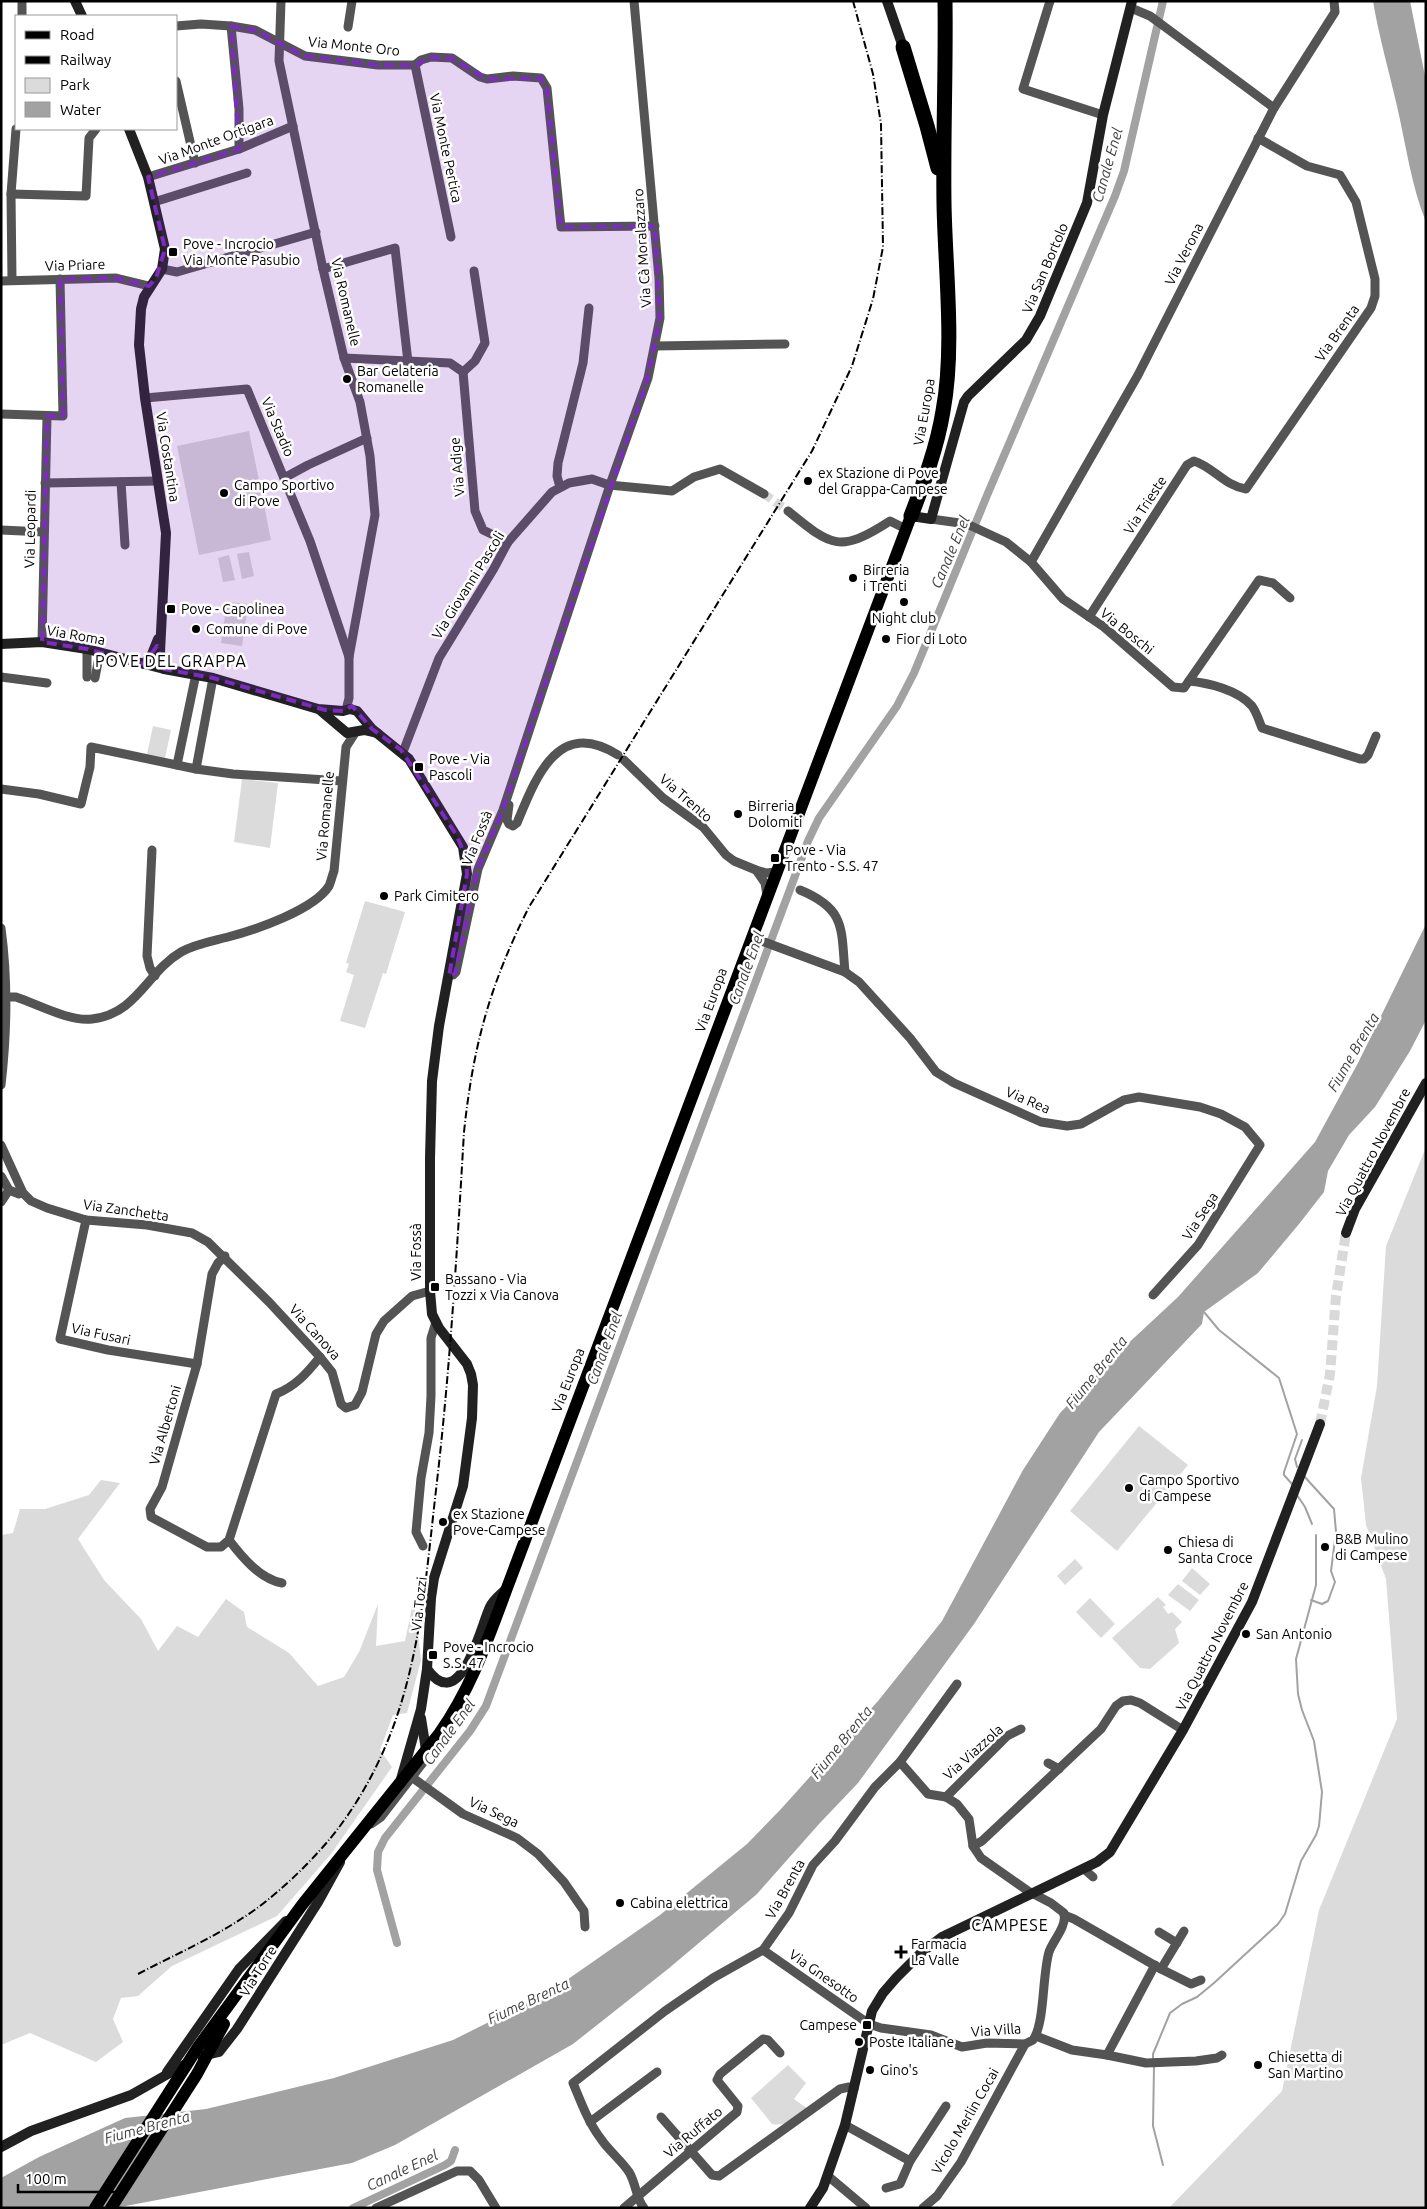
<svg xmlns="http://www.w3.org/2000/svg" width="1427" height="2209" font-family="Ubuntu,sans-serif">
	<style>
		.green { fill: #dbdbdb }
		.water { fill: #a2a2a2 }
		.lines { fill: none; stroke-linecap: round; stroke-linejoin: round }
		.stream { stroke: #a2a2a2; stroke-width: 2 }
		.canal { stroke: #a2a2a2; stroke-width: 8 }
		.street-tunnel { stroke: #d9d9d9; stroke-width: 9; stroke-dasharray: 9 4.5; stroke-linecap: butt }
		.secondary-tunnel { stroke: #d9d9d9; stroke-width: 10; stroke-dasharray: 10 5; stroke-linecap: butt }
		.street { stroke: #545454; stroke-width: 9 }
		.secondary { stroke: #212121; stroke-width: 10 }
		.primary { stroke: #000; stroke-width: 12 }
		.highway { stroke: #000; stroke-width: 15 }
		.rail { stroke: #000; stroke-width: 2; stroke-dasharray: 8 2.5 1 2.5; stroke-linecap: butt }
		.marked { fill: #7b2cbf; fill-opacity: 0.2; stroke: #7b2cbf; stroke-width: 4; stroke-dasharray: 10 6; stroke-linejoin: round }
		.poi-dot { fill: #000; stroke: #fff; stroke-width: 2 }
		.labels { text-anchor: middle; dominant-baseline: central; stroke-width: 5; stroke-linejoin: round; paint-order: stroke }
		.street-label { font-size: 14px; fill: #000; stroke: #fff }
		.poi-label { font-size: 14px; fill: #000; stroke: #fff; text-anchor: start }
		.water-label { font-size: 15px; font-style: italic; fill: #434343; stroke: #fff }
		.quarter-label { font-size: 16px; letter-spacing: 1px; fill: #000; stroke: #fff }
	</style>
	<rect width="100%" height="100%" fill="#fff"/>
	<g class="green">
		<polygon points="249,431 271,540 199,555 177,446"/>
		<polygon points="249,552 254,576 242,579 237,554"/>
		<polygon points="229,555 235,580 223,582 218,558"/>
		<polygon points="227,602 248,604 242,646 221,643"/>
		<polygon points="153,726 171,730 165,758 147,754"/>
		<polygon points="242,779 278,783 270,848 234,842"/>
		<polygon points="365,901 405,912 386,974 383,973 365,1028 340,1021 354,975 346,972 349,964 346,963"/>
		<polygon points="1426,1147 1426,2208 1169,2208 1282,2091 1319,1910 1397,1719 1386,1579 1366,1525 1361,1478 1377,1386 1386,1246"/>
		<polygon points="1139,1426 1188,1465 1117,1551 1070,1511"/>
		<polygon points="101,1480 120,1483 78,1539 104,1580 141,1619 158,1651 177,1626 198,1637 226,1599 244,1612 247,1627 289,1653 318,1686 344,1677 359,1652 378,1604 376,1646 405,1641 414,1598 421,1660 407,1713 393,1715 380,1750 392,1767 331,1854 277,1916 172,1966 138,1996 121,1998 113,2019 123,2042 96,2062 30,2033 1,2045 1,1535 13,1533 20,1509 45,1509 89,1495"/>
		<polygon points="1075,1559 1083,1568 1065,1585 1057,1576"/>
		<polygon points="1192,1568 1210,1584 1200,1595 1182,1581"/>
		<polygon points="1178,1584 1199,1600 1190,1611 1168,1595"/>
		<polygon points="1158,1597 1166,1605 1163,1607 1168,1614 1172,1612 1182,1622 1175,1629 1179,1643 1150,1669 1140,1668 1112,1638"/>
		<polygon points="1090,1598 1115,1624 1101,1638 1076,1612"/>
		<path d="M788,2065L806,2083L794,2099L808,2109C798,2117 786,2127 772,2124L751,2098Z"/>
	</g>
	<g class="water">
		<path d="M1373,1H1410L1426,81V222C1411,185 1406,145 1397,106C1389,71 1379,37 1373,1Z"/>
		<polygon points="1426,924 1426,1020 1410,1051 1375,1107 1349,1135 1328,1171 1324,1192 1299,1224 1258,1273 1204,1312 1202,1324 1099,1432 974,1624 858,1783 819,1824 757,1894 668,1969 573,2044 395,2145 352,2163 115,2208 1,2208 1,2178 39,2157 125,2118 206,2109 334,2078 453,2040 551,1991 660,1915 747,1844 781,1809 878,1701 942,1621 1023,1470 1060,1413 1121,1350 1178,1297 1315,1142 1358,1063"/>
	</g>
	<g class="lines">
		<g class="stream">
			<polyline points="1204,1312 1219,1330 1279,1378 1297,1434 1284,1472 1284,1475 1292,1484"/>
			<polyline points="1297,1467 1295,1459 1302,1440"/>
			<polyline points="1303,1475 1334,1509 1336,1532 1331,1571 1335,1582 1328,1601 1322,1604 1311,1600"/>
			<polyline points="1297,1495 1305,1507 1312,1524"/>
			<polyline points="1153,2060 1153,2054 1170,2013 1182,2004 1197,1997 1214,1983 1278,1924 1285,1914 1301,1861 1316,1835 1319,1826 1322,1792 1314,1741 1302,1710 1298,1694 1296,1659 1316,1585 1316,1535"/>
			<polyline points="1154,2067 1153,2126 1163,2165"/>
		</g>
		<g class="canal">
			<polyline points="397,1943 377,1870 378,1852 385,1838 470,1731 486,1706 808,841 819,818 897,706 914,673 988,493 1115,196 1124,171 1163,1"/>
			<polyline points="353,2208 445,2165 451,2161 455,2150"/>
		</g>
		<polyline class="street-tunnel" points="764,494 788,511"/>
		<polyline class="secondary-tunnel" points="1320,1424 1330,1374 1336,1296 1346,1233"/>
		<g class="street">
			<polyline points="281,1 279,61 323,269 344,358 360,402 370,456 375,515 349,657 349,698 346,710"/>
			<polyline points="1050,1 1023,89 1103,115"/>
			<polyline points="22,16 22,1"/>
			<polyline points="176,26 201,24 231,26 255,30 305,56 378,65 415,65"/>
			<polyline points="231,26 239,109 239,149"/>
			<polyline points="348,27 352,1"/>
			<polyline points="415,65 421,60 431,57 452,58 480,77 487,79 513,76 541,78 547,88 561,227 655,226"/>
			<polyline points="415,65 451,237"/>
			<polyline points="176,81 195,163"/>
			<polyline points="1274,108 1335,12 1334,1"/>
			<polyline points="148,177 239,149 293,126"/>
			<polyline points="11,194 86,196 89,138 96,129"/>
			<polyline points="154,202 247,173"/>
			<polyline points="162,269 177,272 316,232"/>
			<polyline points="323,269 395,248 408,362"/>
			<polyline points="12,280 11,194 16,129"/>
			<polyline points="1,281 116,278 149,286"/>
			<polyline points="655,346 785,344"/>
			<polyline points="344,358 450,363 463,372 475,511 483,530 508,542"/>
			<polyline points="463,372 475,361 485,343 474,271"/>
			<polyline points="145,398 247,389 310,541 349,657"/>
			<polyline points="1,414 63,416 60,279"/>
			<polyline points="284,478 308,465 367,438"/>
			<polyline points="121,482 125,545"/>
			<polyline points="45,483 158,481"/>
			<polyline points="560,487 557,476 558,463 583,363 589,308"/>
			<path d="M788,511C831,546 839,554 890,521L906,529"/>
			<polyline points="931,519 967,524 1006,542 1031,562 1063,599 1104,627 1173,687 1184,688 1259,580 1273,583 1290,598"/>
			<polyline points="1,530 44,532"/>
			<polyline points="1031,562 1138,375 1274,108 1165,27 1150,16 1131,8"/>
			<path d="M1089,617L1187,465L1194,461C1213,467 1225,486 1246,489L1371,308L1375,296V279L1356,202L1340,175L1307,166L1258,138"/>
			<polyline points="42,642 47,416"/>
			<polyline points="1,677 47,683"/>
			<polyline points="87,677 87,649"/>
			<polyline points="95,678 100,652"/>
			<path d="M1189,681C1209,683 1238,690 1252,706C1257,713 1259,721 1262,728L1360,759H1364L1368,755L1376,736"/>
			<polyline points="403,752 439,658 493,570 508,542 552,492 569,483 592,479 609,485 672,491 694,477 720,469 764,494"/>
			<polyline points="624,760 663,798 703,827 726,855 734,861 756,870 766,873 776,872"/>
			<polyline points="177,765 196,674"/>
			<polyline points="196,769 213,678"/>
			<polyline points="1,789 39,794 81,804 90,767 91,747 196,769 233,774 342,781"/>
			<path d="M509,805L507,820L509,824L513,826L517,823C536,777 558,717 618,755"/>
			<polyline points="152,850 147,956 150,968 155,976"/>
			<polyline points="756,870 765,883 767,895"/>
			<path d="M800,890C846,909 841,928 845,972"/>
			<path d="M1,928C8,980 7,1033 1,1085"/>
			<polyline points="751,937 845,972 859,982 910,1038 936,1072 954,1083 1041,1122 1067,1126 1081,1124 1124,1100 1139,1097 1200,1107 1221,1114 1245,1127 1260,1145 1198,1245 1153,1295"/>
			<polyline points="449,976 453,975 456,972 478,869 503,810 612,479 648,378 660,318 659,278 634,1"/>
			<path d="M6,997H16C37,1004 70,1022 92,1019C137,1014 147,972 181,952C195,944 213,941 228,937C255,930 314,910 329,886C331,882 332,876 334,871L346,747L355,733"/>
			<polyline points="1,1145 23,1193 31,1201 47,1208 86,1220 147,1225 192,1233 208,1242 269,1302 320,1357 332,1372 341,1404 346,1408 355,1405 362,1392 376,1334 384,1321 412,1296 430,1291"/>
			<polyline points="1,1176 9,1190 19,1194 23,1193"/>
			<polyline points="1,1202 9,1190"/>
			<polyline points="86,1220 60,1339 108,1350 197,1364"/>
			<path d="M225,1256L218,1263L212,1274L197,1364L162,1487L150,1509L151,1517L207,1547H221L229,1540L276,1394C296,1386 307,1373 320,1357"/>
			<path d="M229,1540C242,1557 260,1579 282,1583"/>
			<polyline points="423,1546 416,1532 421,1478 429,1433 431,1396 431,1338 436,1322"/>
			<polyline points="1048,1763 1059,1769"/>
			<polyline points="413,1778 463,1814 517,1838 538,1854 564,1882 584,1911 585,1927"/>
			<polyline points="946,1797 1007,1736 1021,1729"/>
			<polyline points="371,1824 381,1817 425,1760"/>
			<polyline points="973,1846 982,1841 1101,1729 1116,1706 1123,1701 1131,1700 1140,1703 1183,1730"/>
			<polyline points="1084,1869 1093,1877"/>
			<polyline points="1064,1915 1074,1919 1161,1969 1191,1984 1201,1980"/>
			<polyline points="1159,1932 1177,1943"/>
			<path d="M763,1950L869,2024L881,2028L931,2035L962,2047L987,2043L1025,2044L1033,2040C1045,2023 1042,1976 1049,1952C1053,1940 1067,1927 1064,1913L1051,1903L1028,1891L981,1858L973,1846L969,1819L957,1804L946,1797L928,1794L900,1762"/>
			<polyline points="1161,1969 1184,1931"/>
			<polyline points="1036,2036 1072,2050 1107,2055 1146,2063 1196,2061 1217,2058 1222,2055"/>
			<polyline points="1107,2055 1155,1965"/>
			<polyline points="661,2117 712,2175 719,2176 840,2089 849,2087 854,2089"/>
			<polyline points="590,2122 657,2072"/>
			<polyline points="845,2125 910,2161 946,2106"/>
			<polyline points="828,2176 866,2208"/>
			<polyline points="886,2188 900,2184 910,2161"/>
			<polyline points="376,2208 457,2171 470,2171 479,2180 496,2208"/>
			<polyline points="624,2208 737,2112 738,2106 717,2080 720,2074 763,2039 768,2040 780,2053"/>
			<path d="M644,2208C636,2199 636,2183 629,2172C621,2160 609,2151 601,2139C588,2122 581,2102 573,2083L665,2011L713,1978L763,1950L789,1913L813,1865L835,1841L875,1787L900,1762L957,1684"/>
			<polyline points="923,2208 937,2196 961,2162 1025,2044"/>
		</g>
		<g class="secondary">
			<polyline points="75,1 82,16"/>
			<polyline points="887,1 903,47"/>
			<polyline points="129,129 148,177 165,249 162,269 144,297 141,309 139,345 145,398 166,533 160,652 164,669"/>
			<polyline points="911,516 931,519 964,402 968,396 1026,340 1040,316 1087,203 1103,115 1132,1"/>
			<polyline points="1,644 42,642 87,649 164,669 213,678 318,709 343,711 350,709 357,711 372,729 409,759 463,847 467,874 439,1026 432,1081 430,1158 430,1291 432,1314 439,1328 467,1364 471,1374 473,1385 472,1418 463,1486 434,1578 431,1598 427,1669 421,1709 401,1779"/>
			<polyline points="144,664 152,654 158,639"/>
			<polyline points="321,711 347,733 364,730 377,733"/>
			<polyline points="1346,1233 1355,1209 1426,1083"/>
			<path d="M427,1669C461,1716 480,1628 490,1607C493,1600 500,1595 505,1590"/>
			<polyline points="421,1718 426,1750"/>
			<polyline points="202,2056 219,2052 237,2029 318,1902 340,1862"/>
			<polyline points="167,2072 239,1969 286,1921"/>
			<polyline points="1,2147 31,2131 131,2095 189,2062"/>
			<polyline points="810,2208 823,2188 845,2125 872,2011 883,1993 896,1978 921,1953 942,1937 1097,1862 1110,1852 1183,1730 1252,1602 1320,1424"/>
		</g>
		<g class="primary">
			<path d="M95,2208L198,2047L302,1905L439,1734C471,1689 488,1639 507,1588L911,516"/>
			<polyline points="111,2208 197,2074 224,2024"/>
		</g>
		<g class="highway">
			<polyline points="903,47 927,126 938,168"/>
			<path d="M911,516C924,482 937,448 943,411C955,347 945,268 944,203C943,135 946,68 945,1"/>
		</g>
		<path class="rail" d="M138,1974C172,1956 209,1940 241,1919C274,1899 317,1857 340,1826C416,1723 422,1612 436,1490C450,1371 457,1251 464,1132C473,1046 490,984 529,907L812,451L852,366L873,299L883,247L881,124L873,74L853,1"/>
	</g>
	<path class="marked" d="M231,26L255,30L305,56L378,65H415L431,57L452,58L487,79L541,78L547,88L561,227L655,226L660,318L648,378L503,810L478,869L455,974L449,976L467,874L466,858L457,836L401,750L372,729L352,706L343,711L325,710L213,678L164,669L157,646L144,664L87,649L42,642L47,416H63L60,279L116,278L149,286L156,278L165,249L148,177L239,149Z"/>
	<g class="poi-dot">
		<rect x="168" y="247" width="10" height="10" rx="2.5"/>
		<circle cx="347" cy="379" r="5"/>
		<circle cx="808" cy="481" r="5"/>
		<circle cx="224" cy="493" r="5"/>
		<circle cx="853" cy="578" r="5"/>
		<circle cx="904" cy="602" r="5"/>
		<rect x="166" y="604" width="10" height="10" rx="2.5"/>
		<circle cx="196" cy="629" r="5"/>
		<circle cx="886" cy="639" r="5"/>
		<rect x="414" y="762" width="10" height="10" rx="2.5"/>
		<circle cx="738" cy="814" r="5"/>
		<rect x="770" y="853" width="10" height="10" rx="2.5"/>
		<circle cx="384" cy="896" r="5"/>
		<rect x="430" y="1282" width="10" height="10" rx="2.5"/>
		<circle cx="1129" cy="1488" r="5"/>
		<circle cx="443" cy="1522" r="5"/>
		<circle cx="1325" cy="1547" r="5"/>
		<circle cx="1168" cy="1550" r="5"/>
		<circle cx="1246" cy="1634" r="5"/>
		<rect x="428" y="1650" width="10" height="10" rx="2.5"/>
		<circle cx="620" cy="1903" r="5"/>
		<path d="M898.5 1944.5h5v5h5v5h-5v5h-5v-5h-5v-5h5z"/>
		<rect x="862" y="2020" width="10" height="10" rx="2.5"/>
		<circle cx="859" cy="2042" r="5"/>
		<circle cx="1258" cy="2065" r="5"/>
		<circle cx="870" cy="2070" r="5"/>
	</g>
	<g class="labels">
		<g class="street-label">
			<text transform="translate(354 46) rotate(6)">Via Monte Oro</text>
			<text transform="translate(216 140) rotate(-20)">Via Monte Ortigara</text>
			<text transform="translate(446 148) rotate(78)">Via Monte Pertica</text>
			<text transform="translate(642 248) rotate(-94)">Via Cà Moralazzaro</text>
			<text transform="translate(1184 254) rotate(-63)">Via Verona</text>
			<text transform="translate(75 265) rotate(-2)">Via Priare</text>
			<text transform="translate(1045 268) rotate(-67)">Via San Bortolo</text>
			<text transform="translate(346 302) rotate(77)">Via Romanelle</text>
			<text transform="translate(1337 333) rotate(-55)">Via Brenta</text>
			<text transform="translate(924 412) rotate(-80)">Via Europa</text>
			<text transform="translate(278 427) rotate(67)">Via Stadio</text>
			<text transform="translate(168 457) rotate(81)">Via Costantina</text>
			<text transform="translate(457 467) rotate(-95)">Via Adige</text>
			<text transform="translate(1145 505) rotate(-57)">Via Trieste</text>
			<text transform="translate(30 529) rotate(-89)">Via Leopardi</text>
			<text transform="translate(468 585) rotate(-58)">Via Giovanni Pascoli</text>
			<text transform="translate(1127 631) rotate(39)">Via Boschi</text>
			<text transform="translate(76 635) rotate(10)">Via Roma</text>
			<text transform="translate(686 798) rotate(41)">Via Trento</text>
			<text transform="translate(325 816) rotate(-85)">Via Romanelle</text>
			<text transform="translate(477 838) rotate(-68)">Via Fossà</text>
			<text transform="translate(711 1000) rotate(-70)">Via Europa</text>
			<text transform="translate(1028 1100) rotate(23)">Via Rea</text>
			<text transform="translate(1373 1152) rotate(-62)">Via Quattro Novembre</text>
			<text transform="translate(126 1210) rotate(8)">Via Zanchetta</text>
			<text transform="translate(1200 1216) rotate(-57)">Via Sega</text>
			<text transform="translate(416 1252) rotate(-90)">Via Fossà</text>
			<text transform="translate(315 1332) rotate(48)">Via Canova</text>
			<text transform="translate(101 1334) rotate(12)">Via Fusari</text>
			<text transform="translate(568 1380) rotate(-69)">Via Europa</text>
			<text transform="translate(165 1425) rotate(-74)">Via Albertoni</text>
			<text transform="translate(419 1604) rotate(-84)">Via Tozzi</text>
			<text transform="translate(1212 1646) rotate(-63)">Via Quattro Novembre</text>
			<text transform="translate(973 1752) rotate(-42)">Via Viazzola</text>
			<text transform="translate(494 1812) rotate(25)">Via Sega</text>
			<text transform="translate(785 1889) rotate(-61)">Via Brenta</text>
			<text transform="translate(258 1971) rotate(-58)">Via Torre</text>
			<text transform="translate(824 1976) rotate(35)">Via Gnesotto</text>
			<text transform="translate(996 2030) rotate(-4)">Via Villa</text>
			<text transform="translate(965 2121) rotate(-60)">Vicolo Merlin Cocai</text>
			<text transform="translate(693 2132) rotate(-40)">Via Ruffato</text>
		</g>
		<g class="poi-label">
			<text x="183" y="244">Pove - Incrocio<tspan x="183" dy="16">Via Monte Pasubio</tspan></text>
			<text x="357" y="371">Bar Gelateria<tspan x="357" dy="16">Romanelle</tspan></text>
			<text x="818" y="473">ex Stazione di Pove<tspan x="818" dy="16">del Grappa-Campese</tspan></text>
			<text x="234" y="485">Campo Sportivo<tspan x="234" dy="16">di Pove</tspan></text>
			<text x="863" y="570">Birreria<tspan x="863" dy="16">i Trenti</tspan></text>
			<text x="181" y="609">Pove - Capolinea</text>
			<text x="904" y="618" text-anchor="middle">Night club</text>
			<text x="206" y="629">Comune di Pove</text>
			<text x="896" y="639">Fior di Loto</text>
			<text x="429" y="759">Pove - Via<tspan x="429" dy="16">Pascoli</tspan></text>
			<text x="748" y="806">Birreria<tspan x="748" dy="16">Dolomiti</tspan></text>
			<text x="785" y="850">Pove - Via<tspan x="785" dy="16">Trento - S.S. 47</tspan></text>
			<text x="394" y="896">Park Cimitero</text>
			<text x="445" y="1279">Bassano - Via<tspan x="445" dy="16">Tozzi x Via Canova</tspan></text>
			<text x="1139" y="1480">Campo Sportivo<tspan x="1139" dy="16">di Campese</tspan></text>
			<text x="453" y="1514">ex Stazione<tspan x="453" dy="16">Pove-Campese</tspan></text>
			<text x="1335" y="1539">B&amp;B Mulino<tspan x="1335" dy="16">di Campese</tspan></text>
			<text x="1178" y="1542">Chiesa di<tspan x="1178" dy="16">Santa Croce</tspan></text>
			<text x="1256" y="1634">San Antonio</text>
			<text x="443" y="1647">Pove - Incrocio<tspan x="443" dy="16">S.S. 47</tspan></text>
			<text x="630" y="1903">Cabina elettrica</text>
			<text x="911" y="1944">Farmacia<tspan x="911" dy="16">La Valle</tspan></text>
			<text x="857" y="2025" text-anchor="end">Campese</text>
			<text x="869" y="2042">Poste Italiane</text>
			<text x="1268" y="2057">Chiesetta di<tspan x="1268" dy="16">San Martino</tspan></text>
			<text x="880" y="2070">Gino's</text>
		</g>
		<g class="water-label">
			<text transform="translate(1107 165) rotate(-74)">Canale Enel</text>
			<text transform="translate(950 552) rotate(-67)">Canale Enel</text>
			<text transform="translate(746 968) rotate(-70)">Canale Enel</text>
			<text transform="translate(1353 1052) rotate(-60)">Fiume Brenta</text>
			<text transform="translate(604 1348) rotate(-70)">Canale Enel</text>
			<text transform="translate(1096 1372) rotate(-51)">Fiume Brenta</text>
			<text transform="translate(449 1732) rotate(-54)">Canale Enel</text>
			<text transform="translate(841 1742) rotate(-51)">Fiume Brenta</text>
			<text transform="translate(528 2001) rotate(-25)">Fiume Brenta</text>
			<text transform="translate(147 2127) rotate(-15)">Fiume Brenta</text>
			<text transform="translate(402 2170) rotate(-25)">Canale Enel</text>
		</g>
		<g class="quarter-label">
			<text x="171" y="661">POVE DEL GRAPPA</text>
			<text x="1010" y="1925">CAMPESE</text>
		</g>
	</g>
	<rect width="1427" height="2209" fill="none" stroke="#000000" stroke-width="5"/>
	<rect x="15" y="15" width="162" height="115" fill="#ffffff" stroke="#999999"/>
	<rect x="25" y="31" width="25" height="8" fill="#000000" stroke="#999999"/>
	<text x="60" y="40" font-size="15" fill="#000000">Road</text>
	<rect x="25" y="56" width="25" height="8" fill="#000000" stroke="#999999"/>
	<text x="60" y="65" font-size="15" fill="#000000">Railway</text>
	<rect x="25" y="78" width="25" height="15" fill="#dbdbdb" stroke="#999999"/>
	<text x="60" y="90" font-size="15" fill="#000000">Park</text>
	<rect x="25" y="102" width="25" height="15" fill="#a2a2a2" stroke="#999999"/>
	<text x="60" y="115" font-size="15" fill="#000000">Water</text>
	<path d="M18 2184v8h105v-8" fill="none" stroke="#000000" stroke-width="2.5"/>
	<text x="25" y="2184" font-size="15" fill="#000000" stroke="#ffffff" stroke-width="4" paint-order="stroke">100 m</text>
</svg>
